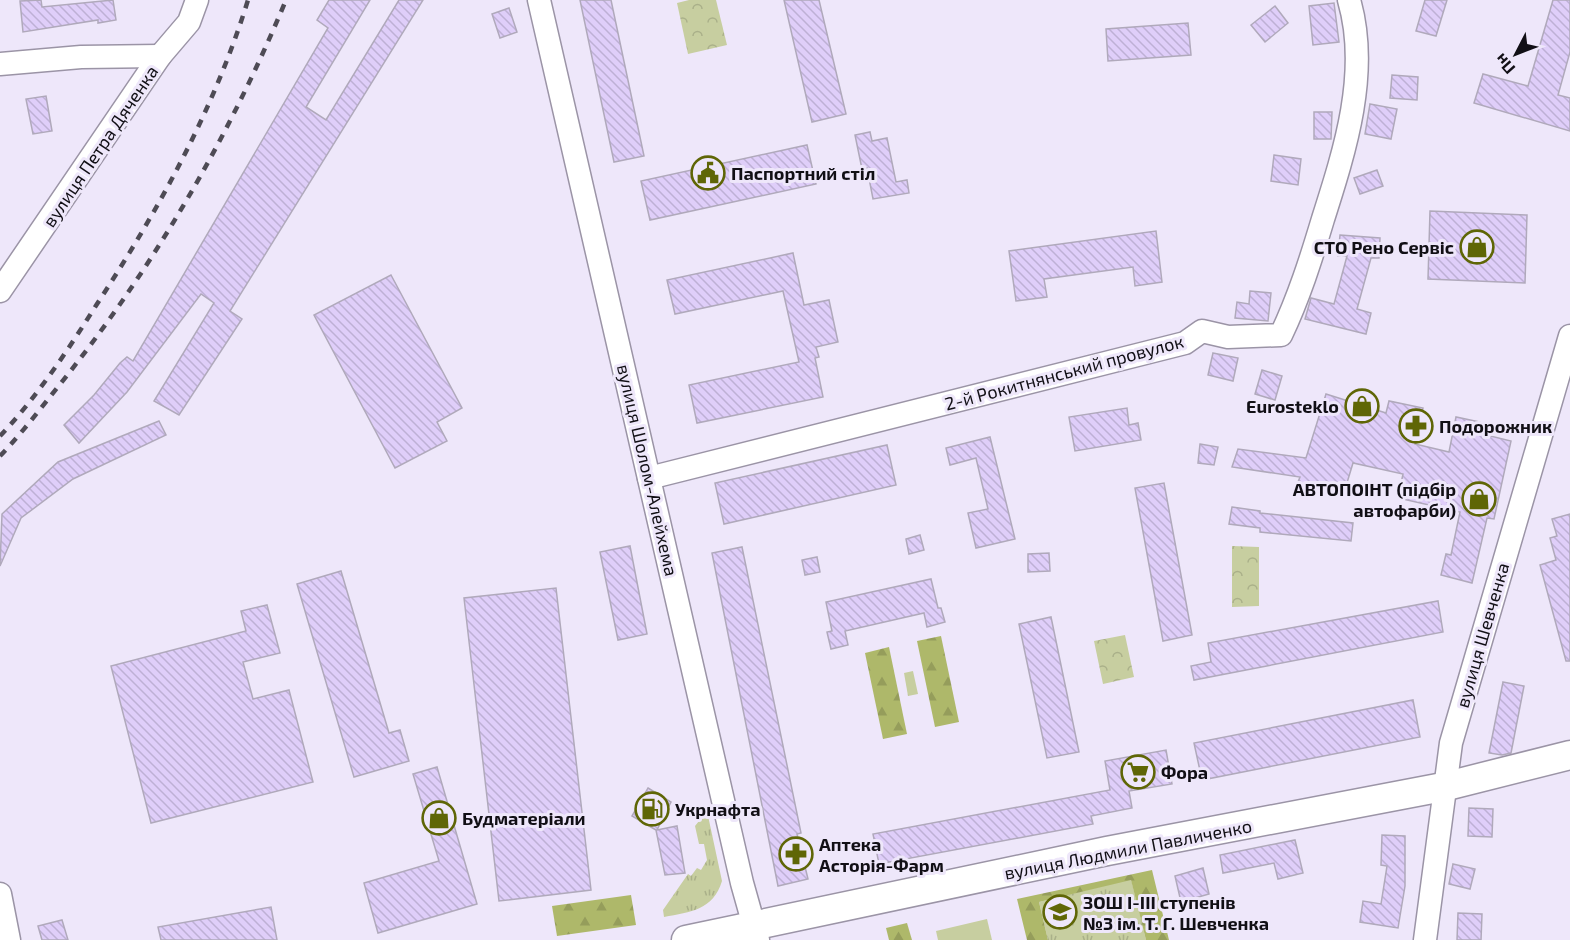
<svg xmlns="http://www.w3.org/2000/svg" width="1570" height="940" font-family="'Exo 2',sans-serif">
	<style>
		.grass { fill: url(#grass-tufts) }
		.forest { fill: url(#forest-firs) }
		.park { fill: url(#park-crowns) }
		.pitch { fill: #c7cea0 }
		.building { fill: url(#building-back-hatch); stroke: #b0a9bb; stroke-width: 1.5 }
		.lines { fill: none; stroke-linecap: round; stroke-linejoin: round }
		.minor-casing { stroke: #9b94a6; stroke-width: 25 }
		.major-casing { stroke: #9b94a6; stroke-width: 31 }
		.minor { stroke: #fff; stroke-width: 22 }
		.major { stroke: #fff; stroke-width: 28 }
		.rail { stroke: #4e4b55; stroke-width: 4.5; stroke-dasharray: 8 8; stroke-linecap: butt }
		.labels { text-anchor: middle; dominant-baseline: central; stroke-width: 6; stroke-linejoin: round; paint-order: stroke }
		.street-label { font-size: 18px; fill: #110f15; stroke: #eee7fa }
		.poi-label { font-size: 18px; font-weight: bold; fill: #110f15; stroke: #eee7fa; text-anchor: start }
	</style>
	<defs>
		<pattern id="grass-tufts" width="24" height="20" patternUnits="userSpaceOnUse" patternTransform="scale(1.5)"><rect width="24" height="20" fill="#c7cea0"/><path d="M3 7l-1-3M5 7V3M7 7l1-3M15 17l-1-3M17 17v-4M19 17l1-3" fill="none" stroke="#aab089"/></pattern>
		<pattern id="forest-firs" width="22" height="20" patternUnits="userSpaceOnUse" patternTransform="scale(1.5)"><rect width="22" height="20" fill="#aeb86a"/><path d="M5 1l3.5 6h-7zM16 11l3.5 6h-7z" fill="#959d5b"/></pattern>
		<pattern id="park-crowns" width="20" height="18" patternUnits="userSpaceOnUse" patternTransform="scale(1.5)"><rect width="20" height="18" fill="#c7cea0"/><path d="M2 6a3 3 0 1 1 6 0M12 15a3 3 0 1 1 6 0" fill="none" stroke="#aab089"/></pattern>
		<pattern id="building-back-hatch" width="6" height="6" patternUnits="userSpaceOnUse" patternTransform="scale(1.5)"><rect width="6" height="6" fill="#dfcef9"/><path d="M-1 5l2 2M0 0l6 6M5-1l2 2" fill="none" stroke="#beb0d5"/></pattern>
	</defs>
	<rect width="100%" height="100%" fill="#eee7fa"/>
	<g class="grass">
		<polygon points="913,671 918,694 908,696 904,673"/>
		<path d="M707,811L722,881C713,910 691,912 664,917L663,910L688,874L691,876L697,868L701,870L707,860L704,844H699L695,826Z"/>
		<polygon points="1131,879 1146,940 1048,940 1039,902"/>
	</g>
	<g class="forest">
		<polygon points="941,636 959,722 935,727 917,641"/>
		<polygon points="889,647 907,734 883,739 865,653"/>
		<polygon points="1152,870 1169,940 1146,940 1131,880 1039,902 1048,940 1027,940 1017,899"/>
		<polygon points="631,895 636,925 557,936 552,906"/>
		<polygon points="907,923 912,940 889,940 886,928"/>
	</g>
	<g class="park">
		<polygon points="689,0 716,0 727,45 688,54 677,3"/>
		<polygon points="1232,546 1259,547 1259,606 1232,607"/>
		<polygon points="1125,635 1134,677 1103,684 1094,641"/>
	</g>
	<polygon class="pitch" points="987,919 992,940 938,940 936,931"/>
	<g class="building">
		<polygon points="41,0 42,7 113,0 116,20 98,23 98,20 23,32 20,1"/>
		<polygon points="329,0 370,0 306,107 326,120 399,0 423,0 230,311 242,319 179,415 154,401 214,303 201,294 127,392 79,443 64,425 94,395 120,363 127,357 133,361 328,28 317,20"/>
		<polygon points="580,0 611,0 644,156 614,162"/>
		<polygon points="784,0 819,0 846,114 812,122"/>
		<polygon points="1425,0 1447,0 1436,36 1416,31"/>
		<polygon points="1553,0 1570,0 1570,52 1558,95 1570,98 1570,131 1474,103 1483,74 1528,86"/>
		<polygon points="1334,3 1339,42 1313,45 1309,6"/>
		<polygon points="1275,6 1288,23 1265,42 1251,25"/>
		<polygon points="509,8 517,32 500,38 492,14"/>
		<polygon points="1188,23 1191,55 1108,61 1106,29"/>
		<polygon points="1392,75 1418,77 1417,100 1390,98"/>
		<polygon points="46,96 52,131 33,134 26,99"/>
		<polygon points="1370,104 1397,109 1391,139 1365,134"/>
		<polygon points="1314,112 1332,112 1331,139 1314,139"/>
		<polygon points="870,132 872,141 887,138 896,182 907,180 909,193 873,199 867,168 862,169 855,135"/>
		<polygon points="807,145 816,184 650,220 641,181"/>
		<polygon points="1274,155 1301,159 1298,185 1271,181"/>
		<polygon points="1377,170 1383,186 1360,194 1354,178"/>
		<polygon points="1430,211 1527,215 1525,283 1428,279"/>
		<polygon points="1156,231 1162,282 1135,286 1133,267 1044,279 1047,297 1016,301 1009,251"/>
		<polygon points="1340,235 1380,238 1379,258 1371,258 1357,309 1371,313 1366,334 1305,319 1311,298 1334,304 1347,256 1338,256"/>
		<polygon points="793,253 804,305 829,300 838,342 816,347 819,357 815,358 823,397 697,423 689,385 799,362 783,291 675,314 667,280"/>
		<polygon points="391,275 462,408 437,422 447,441 395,468 314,315"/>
		<polygon points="1250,291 1271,293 1268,321 1235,318 1237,302 1249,304"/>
		<polygon points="1213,353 1238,358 1233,381 1208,375"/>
		<polygon points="1262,370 1282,376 1275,400 1255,394"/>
		<polygon points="1326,394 1386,413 1389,401 1423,408 1415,444 1449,452 1456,417 1480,422 1478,433 1511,441 1494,519 1487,518 1472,583 1441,575 1446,554 1451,555 1460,512 1398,498 1403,474 1353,463 1343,496 1298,482 1300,477 1232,467 1238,449 1306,458"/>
		<polygon points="1127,408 1129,425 1138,423 1141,440 1075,451 1069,417"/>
		<polygon points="159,421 166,435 73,479 21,518 0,566 2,514 58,462"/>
		<polygon points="990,437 1015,539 976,548 968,513 988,509 976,458 950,465 946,448"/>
		<polygon points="1200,444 1218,447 1214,465 1198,463"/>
		<polygon points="887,445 896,485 724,524 715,483"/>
		<polygon points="1164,483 1192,635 1163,641 1135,488"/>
		<polygon points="1232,507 1260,511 1260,513 1353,523 1351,541 1260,532 1260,528 1229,524"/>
		<polygon points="1570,514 1570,661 1566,661 1540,565 1556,560 1550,538 1557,536 1552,519"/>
		<polygon points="920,535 924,550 909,554 906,539"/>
		<polygon points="630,546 647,634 618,640 600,552"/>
		<polygon points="742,547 801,833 797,834 808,879 778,886 712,553"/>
		<polygon points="1049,553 1050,571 1028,572 1028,554"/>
		<polygon points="817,557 820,572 805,575 802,560"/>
		<polygon points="341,571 389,733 400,730 409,761 354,777 297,584"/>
		<polygon points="931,579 938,608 941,608 945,622 927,627 924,613 845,631 848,645 831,649 827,632 832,631 826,602"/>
		<polygon points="556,588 591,890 499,901 464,598"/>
		<polygon points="1438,601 1443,632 1194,680 1191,666 1211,662 1208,643"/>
		<polygon points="267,605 280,653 243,662 253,699 289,690 313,782 151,823 111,666 246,631 241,611"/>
		<polygon points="1051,617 1079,752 1047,758 1019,624"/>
		<polygon points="1503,682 1524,686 1511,753 1502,755 1489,753"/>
		<polygon points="1413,700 1420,737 1202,780 1194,743"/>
		<polygon points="1166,750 1172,784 1129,791 1132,808 1091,816 1093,824 879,864 873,834 1110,790 1105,761"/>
		<polygon points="437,767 477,904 378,933 364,883 439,861 413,774"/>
		<polygon points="648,788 671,802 657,830 677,826 685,873 665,875 656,830 632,816"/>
		<polygon points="1469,808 1493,809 1492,837 1468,836"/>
		<polygon points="1382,835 1405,836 1405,886 1398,928 1360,922 1363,901 1381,904 1387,866 1381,865"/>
		<polygon points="1295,840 1303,873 1278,879 1274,863 1223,873 1220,855"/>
		<polygon points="1453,864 1475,869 1470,889 1449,884"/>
		<polygon points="1203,868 1209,894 1181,902 1175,876"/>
		<polygon points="271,907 277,940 161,940 158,927"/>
		<polygon points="1458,913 1482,914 1481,940 1457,940"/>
		<polygon points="62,920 68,940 42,940 38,926"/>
	</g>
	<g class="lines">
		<defs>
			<g id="minor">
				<polyline points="539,0 742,883 758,940"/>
				<polyline points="0,64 81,57 160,56"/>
				<polyline points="0,291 160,56 189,22 197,0"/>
				<path d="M649,478L1185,343L1202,331L1228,337L1281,335C1299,297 1311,259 1323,219C1345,150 1370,72 1349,0"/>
				<polyline points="0,894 9,940"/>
				<polyline points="1425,940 1451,743 1570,336"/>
			</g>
			<polyline id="major" points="686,940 1107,851 1443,787 1570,755"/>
		</defs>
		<use href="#minor" class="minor-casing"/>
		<use href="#major" class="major-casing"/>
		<use href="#minor" class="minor"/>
		<use href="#major" class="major"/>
		<g class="rail">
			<path d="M0,436C37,397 68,350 97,304C159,209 214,110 248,0"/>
			<path d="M0,456C22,433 41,408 61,383C154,267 229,137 286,0"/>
		</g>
	</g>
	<defs>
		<symbol id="civic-ring" viewBox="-11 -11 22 22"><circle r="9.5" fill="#eee7fa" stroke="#5f6606" stroke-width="1.5"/><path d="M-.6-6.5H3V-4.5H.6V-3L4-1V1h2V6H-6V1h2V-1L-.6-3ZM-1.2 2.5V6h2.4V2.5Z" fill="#5f6606"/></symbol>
		<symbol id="shop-ring" viewBox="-11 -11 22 22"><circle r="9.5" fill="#eee7fa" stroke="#5f6606" stroke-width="1.5"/><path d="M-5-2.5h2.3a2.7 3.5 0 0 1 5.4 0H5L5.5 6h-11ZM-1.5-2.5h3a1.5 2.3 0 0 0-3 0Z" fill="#5f6606"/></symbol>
		<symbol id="pharmacy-ring" viewBox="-11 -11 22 22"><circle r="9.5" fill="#eee7fa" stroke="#5f6606" stroke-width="1.5"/><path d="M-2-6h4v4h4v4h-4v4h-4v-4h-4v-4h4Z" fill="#5f6606"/></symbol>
		<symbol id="supermarket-ring" viewBox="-11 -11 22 22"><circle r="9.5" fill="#eee7fa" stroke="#5f6606" stroke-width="1.5"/><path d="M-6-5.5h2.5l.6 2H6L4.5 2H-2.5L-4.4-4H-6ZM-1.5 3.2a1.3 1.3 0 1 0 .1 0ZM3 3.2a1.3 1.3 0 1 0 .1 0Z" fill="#5f6606"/></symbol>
		<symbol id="fuel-ring" viewBox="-11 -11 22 22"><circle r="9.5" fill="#eee7fa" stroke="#5f6606" stroke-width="1.5"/><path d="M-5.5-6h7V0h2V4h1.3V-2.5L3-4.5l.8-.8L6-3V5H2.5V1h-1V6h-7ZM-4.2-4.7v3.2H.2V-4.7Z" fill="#5f6606"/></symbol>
		<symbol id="school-ring" viewBox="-11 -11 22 22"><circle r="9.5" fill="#eee7fa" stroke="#5f6606" stroke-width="1.5"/><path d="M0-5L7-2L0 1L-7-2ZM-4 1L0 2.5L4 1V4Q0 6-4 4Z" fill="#5f6606"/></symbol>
	</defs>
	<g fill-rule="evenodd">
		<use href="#civic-ring" x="689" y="154" width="38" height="38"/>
		<use href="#shop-ring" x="1458" y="228" width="38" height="38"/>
		<use href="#shop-ring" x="1343" y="387" width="38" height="38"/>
		<use href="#pharmacy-ring" x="1397" y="407" width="38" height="38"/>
		<use href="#shop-ring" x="1460" y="480" width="38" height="38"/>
		<use href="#supermarket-ring" x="1119" y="753" width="38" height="38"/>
		<use href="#fuel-ring" x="633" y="790" width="38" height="38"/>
		<use href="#shop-ring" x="420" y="799" width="38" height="38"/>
		<use href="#pharmacy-ring" x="777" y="835" width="38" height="38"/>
		<use href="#school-ring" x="1041" y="893" width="38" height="38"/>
	</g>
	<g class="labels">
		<g class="street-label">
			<text transform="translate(100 146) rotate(-56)">вулиця Петра Дяченка</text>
			<text transform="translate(1064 372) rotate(-15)">2-й Рокитнянський провулок</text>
			<text transform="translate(648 470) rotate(77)">вулиця Шолом-Алейхема</text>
			<text transform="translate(1482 635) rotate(-74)">вулиця Шевченка</text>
			<text transform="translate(1128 849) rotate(-11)">вулиця Людмили Павличенко</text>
		</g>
		<g class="poi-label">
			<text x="731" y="173">Паспортний стіл</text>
			<text x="1454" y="247" text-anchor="end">СТО Рено Сервіс</text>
			<text x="1339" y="406" text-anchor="end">Eurosteklo</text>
			<text x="1439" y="426">Подорожник</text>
			<text x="1456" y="489" text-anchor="end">АВТОПОІНТ (підбір<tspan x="1456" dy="21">автофарби)</tspan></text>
			<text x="1161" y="772">Фора</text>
			<text x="675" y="809">Укрнафта</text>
			<text x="462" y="818">Будматеріали</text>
			<text x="819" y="844">Аптека<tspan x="819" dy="21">Асторія-Фарм</tspan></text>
			<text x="1083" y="902">ЗОШ І-ІІІ ступенів<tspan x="1083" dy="21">№3 ім. Т. Г. Шевченка</tspan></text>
		</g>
	</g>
	<g transform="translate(1516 54) rotate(228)" stroke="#eee7fa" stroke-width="4.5" paint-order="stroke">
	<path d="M0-4.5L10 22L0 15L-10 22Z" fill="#110f15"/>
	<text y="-9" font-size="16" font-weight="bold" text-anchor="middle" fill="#110f15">Пн</text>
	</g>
</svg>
